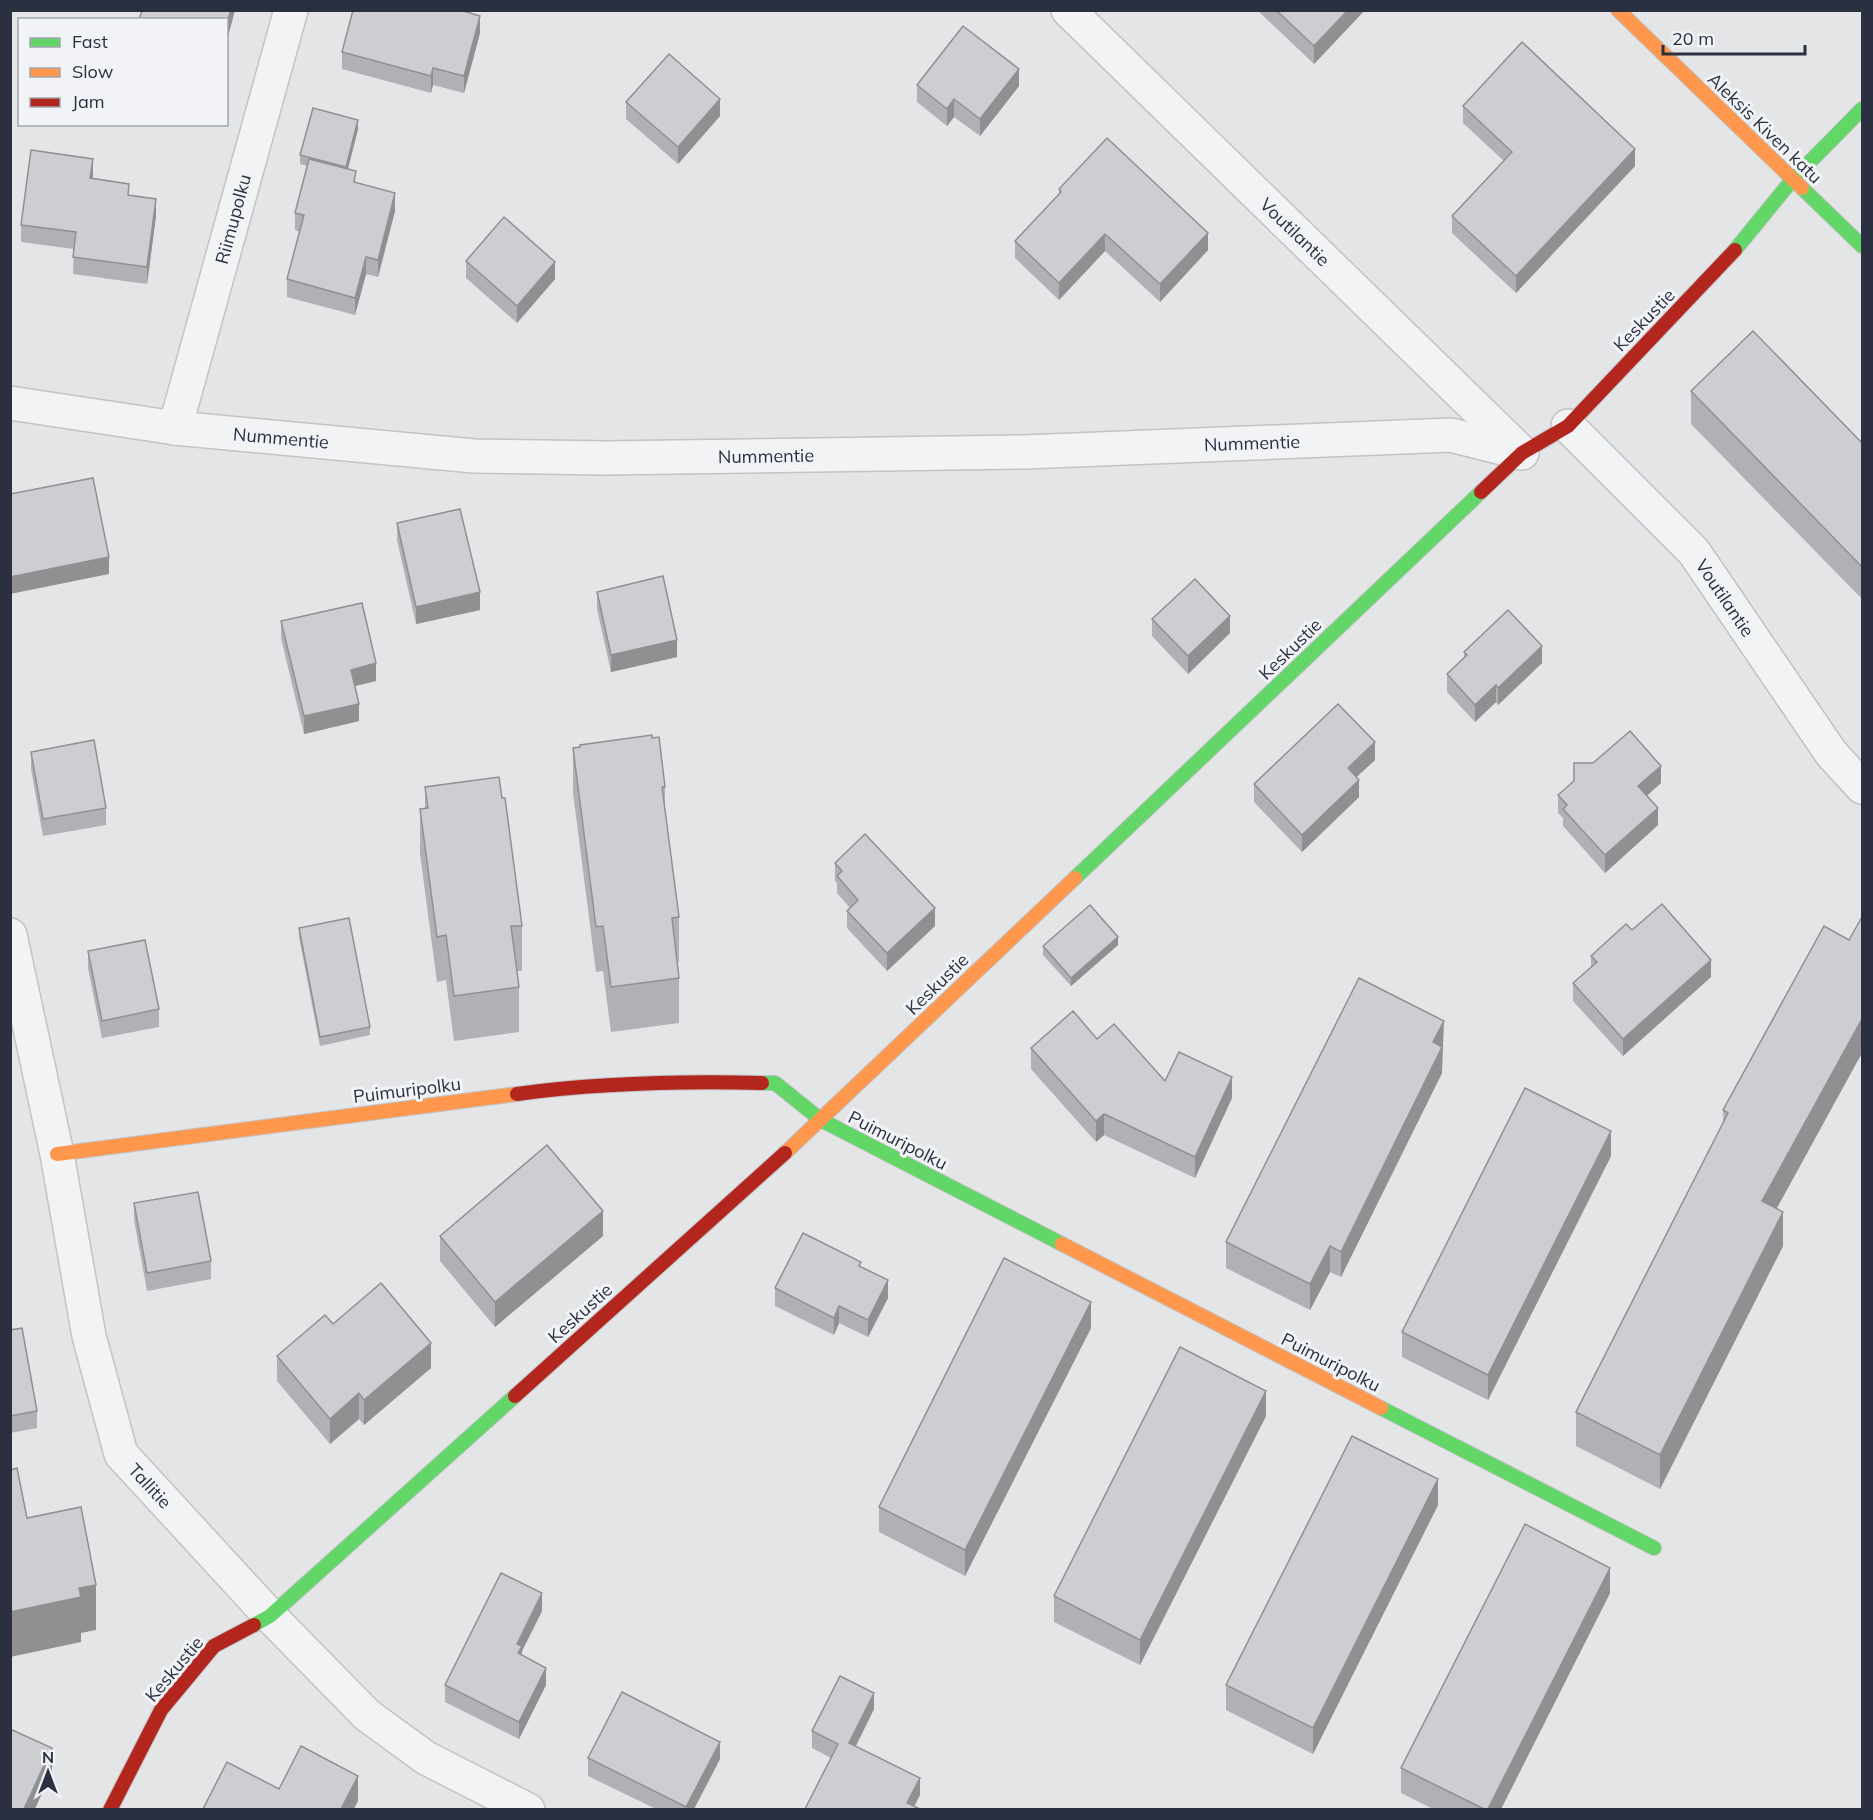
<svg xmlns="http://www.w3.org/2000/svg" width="1873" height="1820" font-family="Mulish,sans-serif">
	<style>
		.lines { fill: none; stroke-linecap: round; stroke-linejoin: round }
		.street-casing { stroke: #c1c3c5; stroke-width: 36 }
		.fast-casing { stroke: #c1c3c5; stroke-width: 16 }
		.slow-casing { stroke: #c1c3c5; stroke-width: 16 }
		.jam-casing { stroke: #c1c3c5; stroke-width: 16 }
		.street { stroke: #f2f3f5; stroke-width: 33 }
		.fast { stroke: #63d668; stroke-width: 14 }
		.slow { stroke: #ff974d; stroke-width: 14 }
		.jam { stroke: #b3261e; stroke-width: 14 }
		.wall { fill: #b0b1b4 }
		.shaded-wall { fill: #909092 }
		.building { fill: #cdced1; stroke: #909092; stroke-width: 1.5 }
		.labels { text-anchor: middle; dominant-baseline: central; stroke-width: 6; stroke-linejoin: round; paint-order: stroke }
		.street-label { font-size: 18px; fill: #2a3040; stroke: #f1f3f7 }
	</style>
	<rect width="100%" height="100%" fill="#e3e5e7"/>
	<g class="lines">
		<defs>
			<g id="street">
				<polyline points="1068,10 1521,452"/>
				<polyline points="10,403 175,428 474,456 606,458 1024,452 1451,435 1522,453"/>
				<polyline points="1568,426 1694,552 1831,753 1862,787"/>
				<polyline points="175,428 291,10"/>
				<polyline points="10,935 57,1154 89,1336 121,1454 270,1616 367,1715 426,1758 528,1810"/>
			</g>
			<g id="fast">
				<polyline points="1802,188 1862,246"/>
				<polyline points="1735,250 1793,179 1862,109"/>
				<polyline points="1075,878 1481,492"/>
				<polyline points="762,1083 775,1083 821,1120 1062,1244"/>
				<polyline points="1381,1408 1654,1548"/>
				<polyline points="254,1625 270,1616 515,1396"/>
			</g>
			<g id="slow">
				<polyline points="1618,10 1802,188"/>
				<polyline points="785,1153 1075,878"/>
				<polyline points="57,1154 517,1094"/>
				<polyline points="1062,1244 1381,1408"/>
			</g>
			<g id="jam">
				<polyline points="1481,492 1522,453 1568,426 1735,250"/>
				<path d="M517,1094C598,1083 680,1081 762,1083"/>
				<polyline points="515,1396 785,1153"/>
				<polyline points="110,1810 161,1710 214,1646 254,1625"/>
			</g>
		</defs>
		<use href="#street" class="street-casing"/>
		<use href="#fast" class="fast-casing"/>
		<use href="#slow" class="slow-casing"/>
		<use href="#jam" class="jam-casing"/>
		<use href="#street" class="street"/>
		<use href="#fast" class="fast"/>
		<use href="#slow" class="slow"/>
		<use href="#jam" class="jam"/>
	</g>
	<g class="wall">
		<polygon points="235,10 227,40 226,20"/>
		<polygon points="1257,10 1365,10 1314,64"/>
		<polygon points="480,33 464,93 433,85 431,93 342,69 342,52"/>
		<polygon points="917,85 1019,86 980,136 954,117 947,126 917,102"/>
		<polygon points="626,102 720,116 678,164 626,119"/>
		<polygon points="1463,106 1635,166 1516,293 1452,233 1452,216 1504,161 1463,123"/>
		<polygon points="358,129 348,169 356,183 395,211 378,277 366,274 355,315 287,297 287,279 300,232 295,230 295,213 307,166 300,164 300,155"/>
		<polygon points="93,176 92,179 129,195 156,216 147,284 73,274 74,249 21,242 21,225"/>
		<polygon points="1059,189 1208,250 1160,302 1105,251 1059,300 1015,258 1015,241 1059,194"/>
		<polygon points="466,261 555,279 517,323 466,278"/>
		<polygon points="1691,391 1863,444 1863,600 1691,424"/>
		<polygon points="397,523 480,610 416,624 397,540"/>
		<polygon points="597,592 677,657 611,672 597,609"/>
		<polygon points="1152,619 1230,633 1188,674 1152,636"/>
		<polygon points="281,621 376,681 355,686 359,721 304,734 281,638"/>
		<polygon points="1464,652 1542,663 1498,705 1496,702 1475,722 1447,692 1447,674 1464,658"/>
		<polygon points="573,748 665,787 665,812 679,917 679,962 677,962 679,978 679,1023 611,1032 603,971 596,972 573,793"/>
		<polygon points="31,752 106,808 106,825 43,836 31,769"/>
		<polygon points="1375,760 1356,777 1359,797 1302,852 1254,802 1254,784"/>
		<polygon points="1661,783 1647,796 1658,825 1605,873 1563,826 1563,818 1558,813 1558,795"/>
		<polygon points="425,787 502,798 522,926 522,971 517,971 519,987 519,1032 454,1041 446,980 437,982 420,854 420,809 425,808"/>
		<polygon points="835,863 935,926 887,971 847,928 847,911 850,908 837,893 837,883 835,881"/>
		<polygon points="1863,915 1863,1051 1777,1208 1783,1246 1660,1489 1576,1446 1576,1412 1723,1123 1723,1110 1849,940"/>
		<polygon points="299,928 370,1027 370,1035 320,1046 299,937"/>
		<polygon points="1632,930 1711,977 1623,1056 1573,1001 1573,983 1591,968 1591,956"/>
		<polygon points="1118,945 1071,986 1043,955 1043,946"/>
		<polygon points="88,951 159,1009 159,1027 102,1038 88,968"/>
		<polygon points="1097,1039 1165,1081 1232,1098 1195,1178 1104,1135 1096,1142 1031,1069 1031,1048"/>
		<polygon points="1444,1047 1442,1049 1442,1073 1341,1277 1330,1272 1310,1310 1226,1268 1226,1242"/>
		<polygon points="1611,1156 1488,1400 1402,1357 1402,1332"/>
		<polygon points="134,1203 211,1261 211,1279 147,1291 134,1220"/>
		<polygon points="440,1236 603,1236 495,1327 440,1261"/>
		<polygon points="861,1267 888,1298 868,1337 839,1323 834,1335 775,1306 775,1288"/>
		<polygon points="333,1324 431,1368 364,1425 359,1419 330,1444 277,1381 277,1356"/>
		<polygon points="1091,1328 965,1576 879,1532 879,1507"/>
		<polygon points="10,1330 37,1411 37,1428 10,1433"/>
		<polygon points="1266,1416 1140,1665 1054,1622 1054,1596"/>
		<polygon points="1438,1505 1313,1754 1226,1710 1226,1685"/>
		<polygon points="1610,1593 1501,1809 1433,1809 1401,1793 1401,1768"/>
		<polygon points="542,1611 522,1651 522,1655 546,1685 519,1739 445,1702 445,1685"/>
		<polygon points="874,1709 856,1746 920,1795 831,1758 812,1748 812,1731"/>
		<polygon points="588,1758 720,1759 694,1809 656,1809 588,1776"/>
	</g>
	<g class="shaded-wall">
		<polygon points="231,10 235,10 227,40 227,23"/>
		<polygon points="1348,10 1365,10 1314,64 1314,46"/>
		<polygon points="480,16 480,33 464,93 464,76"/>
		<polygon points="433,68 433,85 431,93 431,76"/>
		<polygon points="1019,69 1019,86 980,136 980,119"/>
		<polygon points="720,99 720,116 678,164 678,147"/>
		<polygon points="954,99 954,117 947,126 947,109"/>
		<polygon points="358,120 358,129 346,176 346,167"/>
		<polygon points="1635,149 1635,166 1516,293 1516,276"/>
		<polygon points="93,159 93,176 90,196 90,178"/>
		<polygon points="395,193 395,211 378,277 378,260"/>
		<polygon points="156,199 156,216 147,284 147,267"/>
		<polygon points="1208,233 1208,250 1160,302 1160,284"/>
		<polygon points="1105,234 1105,251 1059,300 1059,283"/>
		<polygon points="366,257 366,274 355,315 355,298"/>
		<polygon points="555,262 555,279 517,323 517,306"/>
		<polygon points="109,557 109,574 10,594 10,577"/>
		<polygon points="480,592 480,610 416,624 416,607"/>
		<polygon points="1230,616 1230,633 1188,674 1188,656"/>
		<polygon points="677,640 677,657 611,672 611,655"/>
		<polygon points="1542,646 1542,663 1498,705 1498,688"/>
		<polygon points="376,663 376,681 351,687 351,670"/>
		<polygon points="1496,685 1496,702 1475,722 1475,705"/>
		<polygon points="359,704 359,721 304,734 304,716"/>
		<polygon points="1375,742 1375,760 1348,785 1348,768"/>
		<polygon points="1661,766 1661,783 1638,803 1638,786"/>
		<polygon points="1359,780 1359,797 1302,852 1302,835"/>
		<polygon points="1658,808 1658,825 1605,873 1605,855"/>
		<polygon points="935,908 935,926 887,971 887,953"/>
		<polygon points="1118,937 1118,945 1071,986 1071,978"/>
		<polygon points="1711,960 1711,977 1623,1056 1623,1039"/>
		<polygon points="1863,1017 1863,1051 1762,1235 1762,1201"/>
		<polygon points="1444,1021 1442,1073 1341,1277 1341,1252 1433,1042"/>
		<polygon points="1232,1077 1232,1098 1195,1178 1195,1157"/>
		<polygon points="1104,1114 1104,1135 1096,1142 1096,1121"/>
		<polygon points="1611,1131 1611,1156 1488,1400 1488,1375"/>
		<polygon points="603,1211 603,1236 495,1327 495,1302"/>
		<polygon points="1783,1212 1783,1246 1660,1489 1660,1455"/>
		<polygon points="1330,1246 1330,1272 1310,1310 1310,1284"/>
		<polygon points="888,1280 888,1298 868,1337 868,1320"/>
		<polygon points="1091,1302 1091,1328 965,1576 965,1550"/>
		<polygon points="839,1306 839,1323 834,1335 834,1318"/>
		<polygon points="431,1343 431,1368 364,1425 364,1400"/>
		<polygon points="1266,1391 1266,1416 1140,1665 1140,1640"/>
		<polygon points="359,1393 359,1419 330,1444 330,1419"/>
		<polygon points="1438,1479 1438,1505 1313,1754 1313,1728"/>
		<polygon points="1610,1568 1610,1593 1501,1809 1488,1809"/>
		<polygon points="96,1585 96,1630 81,1633 81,1642 10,1657 10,1612 79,1588"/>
		<polygon points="542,1593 542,1611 522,1651 522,1664 518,1671 517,1644"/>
		<polygon points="546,1668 546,1685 519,1739 519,1722"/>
		<polygon points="874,1693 874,1709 849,1759 849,1743"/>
		<polygon points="720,1742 720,1759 694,1809 686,1809 686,1807"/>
		<polygon points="52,1748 52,1771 35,1809 24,1809"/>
		<polygon points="358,1776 358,1801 354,1809 341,1809"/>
		<polygon points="920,1778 920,1795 913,1809 907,1803"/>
	</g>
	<g class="building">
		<polygon points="142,10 231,10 227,23 226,20 139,20"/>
		<polygon points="353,10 460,10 480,16 464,76 433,68 431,76 342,52"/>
		<polygon points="1276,10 1348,10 1314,46"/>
		<polygon points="963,26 1019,69 980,119 954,99 947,109 917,85"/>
		<polygon points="1522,42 1635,149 1516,276 1452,216 1512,152 1463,106"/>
		<polygon points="669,54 720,99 678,147 626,102"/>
		<polygon points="313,108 358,120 346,167 300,155"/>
		<polygon points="1107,138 1208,233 1160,284 1105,234 1059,283 1015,241 1061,192 1059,189"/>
		<polygon points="31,150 93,159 90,178 129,184 128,195 156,199 147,267 73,257 76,232 21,225"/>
		<polygon points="309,159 356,171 354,182 395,193 378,260 366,257 355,298 287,279 304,215 295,213"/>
		<polygon points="504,217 555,262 517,306 466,261"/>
		<polygon points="1753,331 1863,444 1863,568 1691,391"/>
		<polygon points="93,478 109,557 10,577 10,494"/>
		<polygon points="460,509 480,592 416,607 397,523"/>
		<polygon points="663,576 677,640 611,655 597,592"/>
		<polygon points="1195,579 1230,616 1188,656 1152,619"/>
		<polygon points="362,603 376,663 351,670 359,704 304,716 281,621"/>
		<polygon points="1508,610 1542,646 1498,688 1496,685 1475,705 1447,674 1467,655 1464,652"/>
		<polygon points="1338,704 1375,742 1348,768 1359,780 1302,835 1254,784"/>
		<polygon points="1630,731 1661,766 1638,786 1658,808 1605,855 1563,809 1567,805 1558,795 1574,781 1574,763 1593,763"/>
		<polygon points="652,735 652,738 659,737 665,787 662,787 679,917 672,918 679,978 611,987 603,926 596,927 573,748 580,747 580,745"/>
		<polygon points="94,740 106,808 43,819 31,752"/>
		<polygon points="499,777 502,798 505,798 522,926 511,926 519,987 454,996 446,935 437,937 420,809 428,808 425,787"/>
		<polygon points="865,834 935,908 887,953 847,911 858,900 837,876 842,871 835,863"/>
		<polygon points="1662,904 1711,960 1623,1039 1573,983 1597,962 1591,956 1626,924 1632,930"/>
		<polygon points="1090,905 1118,937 1071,978 1043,946"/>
		<polygon points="1863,915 1863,1017 1762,1201 1783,1212 1660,1455 1576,1412 1728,1113 1723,1110 1824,926 1849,940"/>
		<polygon points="349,918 370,1027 320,1037 299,928"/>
		<polygon points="145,940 159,1009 102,1021 88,951"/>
		<polygon points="1359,978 1444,1021 1433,1042 1442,1047 1341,1252 1330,1246 1310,1284 1226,1242"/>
		<polygon points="1073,1011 1097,1039 1114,1024 1165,1081 1179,1052 1232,1077 1195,1157 1104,1114 1096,1121 1031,1048"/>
		<polygon points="1525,1088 1611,1131 1488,1375 1402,1332"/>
		<polygon points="547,1145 603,1211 495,1302 440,1236"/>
		<polygon points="198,1192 211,1261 147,1273 134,1203"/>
		<polygon points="803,1233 861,1262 859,1266 888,1280 868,1320 839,1306 834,1318 775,1288"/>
		<polygon points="1004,1258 1091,1302 965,1550 879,1507"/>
		<polygon points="381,1283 431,1343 364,1400 359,1393 330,1419 277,1356 325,1315 333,1324"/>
		<polygon points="22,1328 37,1411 10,1416 10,1330"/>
		<polygon points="1180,1347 1266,1391 1140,1640 1054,1596"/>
		<polygon points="1352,1436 1438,1479 1313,1728 1226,1685"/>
		<polygon points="17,1468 27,1518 81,1507 96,1585 79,1588 81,1597 10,1612 10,1470"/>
		<polygon points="1525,1524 1610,1568 1488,1809 1484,1809 1401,1768"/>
		<polygon points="501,1573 542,1593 517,1644 522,1646 518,1653 546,1668 519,1722 445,1685"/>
		<polygon points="840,1676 874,1693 849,1743 920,1778 907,1803 920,1809 805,1809 838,1744 812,1731"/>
		<polygon points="622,1692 720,1742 686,1807 588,1758"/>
		<polygon points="10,1729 52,1748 24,1809 10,1809"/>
		<polygon points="301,1746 358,1776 341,1809 203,1809 227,1762 279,1789"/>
	</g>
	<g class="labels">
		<g class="street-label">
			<text transform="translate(1765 128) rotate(44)">Aleksis Kiven katu</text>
			<text transform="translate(233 219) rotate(-75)">Riimupolku</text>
			<text transform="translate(1295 232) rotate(44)">Voutilantie</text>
			<text transform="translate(1644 320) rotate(-46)">Keskustie</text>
			<text transform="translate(281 438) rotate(5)">Nummentie</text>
			<text transform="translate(1252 443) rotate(-2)">Nummentie</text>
			<text transform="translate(766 456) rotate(-1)">Nummentie</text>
			<text transform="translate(1725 598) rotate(56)">Voutilantie</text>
			<text transform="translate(1290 649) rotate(-44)">Keskustie</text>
			<text transform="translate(937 984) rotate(-44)">Keskustie</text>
			<text transform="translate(407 1090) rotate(-7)">Puimuripolku</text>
			<text transform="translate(898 1140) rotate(27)">Puimuripolku</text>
			<text transform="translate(580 1313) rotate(-42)">Keskustie</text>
			<text transform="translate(1331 1362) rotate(27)">Puimuripolku</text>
			<text transform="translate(150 1486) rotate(47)">Tallitie</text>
			<text transform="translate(174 1669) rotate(-50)">Keskustie</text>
		</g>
	</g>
	<rect width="1873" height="1820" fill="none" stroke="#2a3040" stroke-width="24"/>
	<rect x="18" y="18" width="210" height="108" fill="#f1f3f7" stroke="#a1a5ae" stroke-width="1.5"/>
	<rect x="30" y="38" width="30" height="9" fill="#63d668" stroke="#a1a5ae" stroke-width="1.5"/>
	<text x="72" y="48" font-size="18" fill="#2a3040">Fast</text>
	<rect x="30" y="68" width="30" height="9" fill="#ff974d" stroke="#a1a5ae" stroke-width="1.5"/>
	<text x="72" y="78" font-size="18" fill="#2a3040">Slow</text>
	<rect x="30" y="98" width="30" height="9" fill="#b3261e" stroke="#a1a5ae" stroke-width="1.5"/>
	<text x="72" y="108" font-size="18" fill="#2a3040">Jam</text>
	<g transform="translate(48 1772)" stroke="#f1f3f7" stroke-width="4.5" paint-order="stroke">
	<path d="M0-4.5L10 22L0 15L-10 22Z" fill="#2a3040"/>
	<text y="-9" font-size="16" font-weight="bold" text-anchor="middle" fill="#2a3040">N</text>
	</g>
	<path d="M1663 45v9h142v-9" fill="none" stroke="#2a3040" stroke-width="3"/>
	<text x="1672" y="45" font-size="18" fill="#2a3040" stroke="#f1f3f7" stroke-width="4.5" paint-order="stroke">20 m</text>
</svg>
